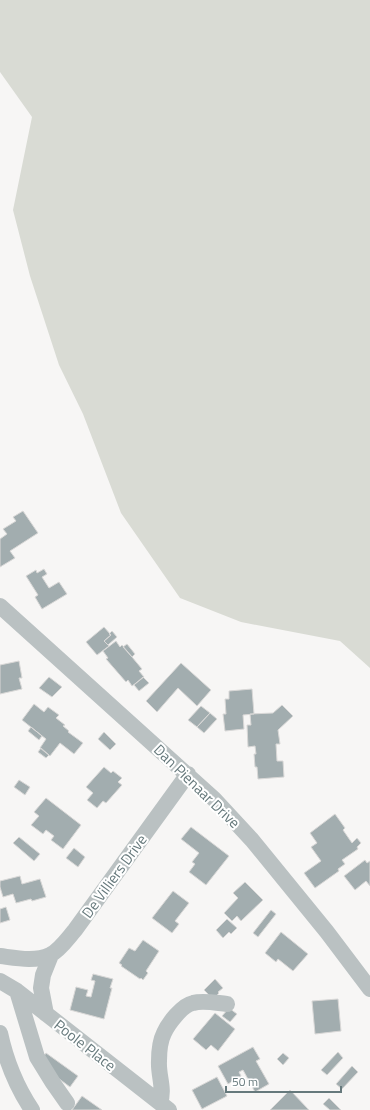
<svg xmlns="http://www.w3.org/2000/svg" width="370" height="1110" font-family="'Titillium Web',sans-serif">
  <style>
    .green { fill: #d9dbd4 }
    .building { fill: #a2adaf; stroke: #d9d8d7 }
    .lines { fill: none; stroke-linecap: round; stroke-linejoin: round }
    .minor { stroke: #bac1c2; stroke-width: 16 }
    .labels { text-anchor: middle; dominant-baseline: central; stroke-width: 4; stroke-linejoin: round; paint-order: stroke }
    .street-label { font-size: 15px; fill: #66797c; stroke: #fff }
  </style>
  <rect width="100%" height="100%" fill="#f7f6f5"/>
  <path class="green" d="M0,0H370V668L340,641L241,622L180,598L121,513L83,414L59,365L30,276L13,210L32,117L0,72Z"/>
  <path class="building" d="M23,511L38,533L10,551L15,558L0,567V539L7,534L3,529L16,521L13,517Z
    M44,569L47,574L42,577L49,588L59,582L67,594L42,609L35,597L38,595L26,576L36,570L37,573Z
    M104,627L111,635L104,641L109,646L97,655L86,642Z
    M112,631L117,637L108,645L104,641L111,635L109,634Z
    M116,641L120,647L122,645L142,669L139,671L144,677L132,686L128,680L126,682L106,659L108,658L103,651Z
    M127,644L135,654L132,657L123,647Z
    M19,661L22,678H19L22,689L0,694V665Z
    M181,663L211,690L197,706L178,688L157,712L146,701Z
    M49,677L62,687L52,697L39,688Z
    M143,677L149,683L139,691L134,685Z
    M252,689L254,714L243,715L244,729L225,731L223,714H226L225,699H229V691Z
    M34,704L44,712L48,707L59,715L56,718L65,725L63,726L69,731L68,732L83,743L74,754L60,743L50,756L40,748L46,739L22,720Z
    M282,705L293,716L278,730L280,744H276L277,761H283L284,777L258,779L257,767H255L254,754H256L255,746L248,747L247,725H251L250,714L273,713Z
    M201,706L210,713L197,727L188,720Z
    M210,713L217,719L204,733L197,727Z
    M31,727L42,736L39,740L28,731Z
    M104,732L116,744L110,750L98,739Z
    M41,748L49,755L46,758L38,752Z
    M104,767L111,773L113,771L122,778L118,782L122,785L106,803L103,801L97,808L87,800L93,793L86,787Z
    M19,780L30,787L25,795L14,787Z
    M46,798L81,825L63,849L51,840L54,836L46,830L43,834L31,825L39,816L34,812Z
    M335,814L345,828L343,830L352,843L357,838L361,843L357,847L358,849L342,860L345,864L338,869L339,871L315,888L304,873L321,861L311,847L317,843L310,833Z
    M191,827L229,856L206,885L189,872L195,864L192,862L199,853L181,839Z
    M19,837L40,854L34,861L13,843Z
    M74,848L85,857L78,867L66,858Z
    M365,860L367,863L370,861V886L366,881L355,890L344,876Z
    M20,876L22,884L40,879L46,897L32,901L31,899L16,903L13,894L3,897L0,887V881Z
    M245,882L263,900L241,921L237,916L232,921L224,913L238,898L233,893Z
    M173,891L189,903L175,921L179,924L172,933L152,918Z
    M6,907L10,920L0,923V909Z
    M271,910L276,914L258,937L253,933Z
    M227,919L237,928L231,934L229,932L223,938L216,930Z
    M281,932L308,954L293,971L278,959L276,962L265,953Z
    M143,940L159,951L146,971L148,973L143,980L141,978L140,979L121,966L122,965L119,963L129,948L135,951Z
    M93,974L113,979L110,988H112L104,1019L70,1010L76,987L88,990L86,996L91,997L95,981L91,980Z
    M215,979L223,988L218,992L219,993L213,999L204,990Z
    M338,999L341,1031L315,1034L312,1001Z
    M229,1008L237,1014L230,1022L222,1016Z
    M215,1013L235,1029L218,1051L211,1045L206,1050L193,1039Z
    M253,1047L260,1059L256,1061L269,1084L255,1092L243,1070L239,1072L241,1076L228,1084L218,1066Z
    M338,1052L343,1058L327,1075L321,1070Z
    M46,1053L78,1076L70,1087L54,1075L40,1062Z
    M283,1053L289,1058L283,1065L277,1059Z
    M352,1066L358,1072L342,1089L336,1084Z
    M217,1077L227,1096L202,1109L192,1090Z
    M290,1090L309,1110H270Z
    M82,1096L102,1110H72Z
    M329,1098L341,1110H330L323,1104Z"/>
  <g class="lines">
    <path class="minor" d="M0,606L214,799L252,840L327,932L370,989
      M0,956C16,958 35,962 50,955C60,950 68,938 75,930L188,774
      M0,981L17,991L169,1110
      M17,991L37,1057L53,1083L67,1103
      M46,1014L41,988L43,975L51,955
      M0,1033C6,1061 16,1086 32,1110
      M160,1103C165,1088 158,1076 159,1061C159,1052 160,1041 164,1033C168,1024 182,1005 193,1003C203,1000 216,1003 227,1004"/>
  </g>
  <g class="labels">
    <g class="street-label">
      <text transform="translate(197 786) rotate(44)">Dan Pienaar Drive</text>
      <text transform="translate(114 876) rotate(-54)">De Villiers Drive</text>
      <text transform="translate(85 1045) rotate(38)">Poole Place</text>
    </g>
  </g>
  <path d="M226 1086v6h115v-6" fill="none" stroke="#66797c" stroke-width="2"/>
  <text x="232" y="1086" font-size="12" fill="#66797c" stroke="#ffffff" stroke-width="3" paint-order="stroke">50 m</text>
</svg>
